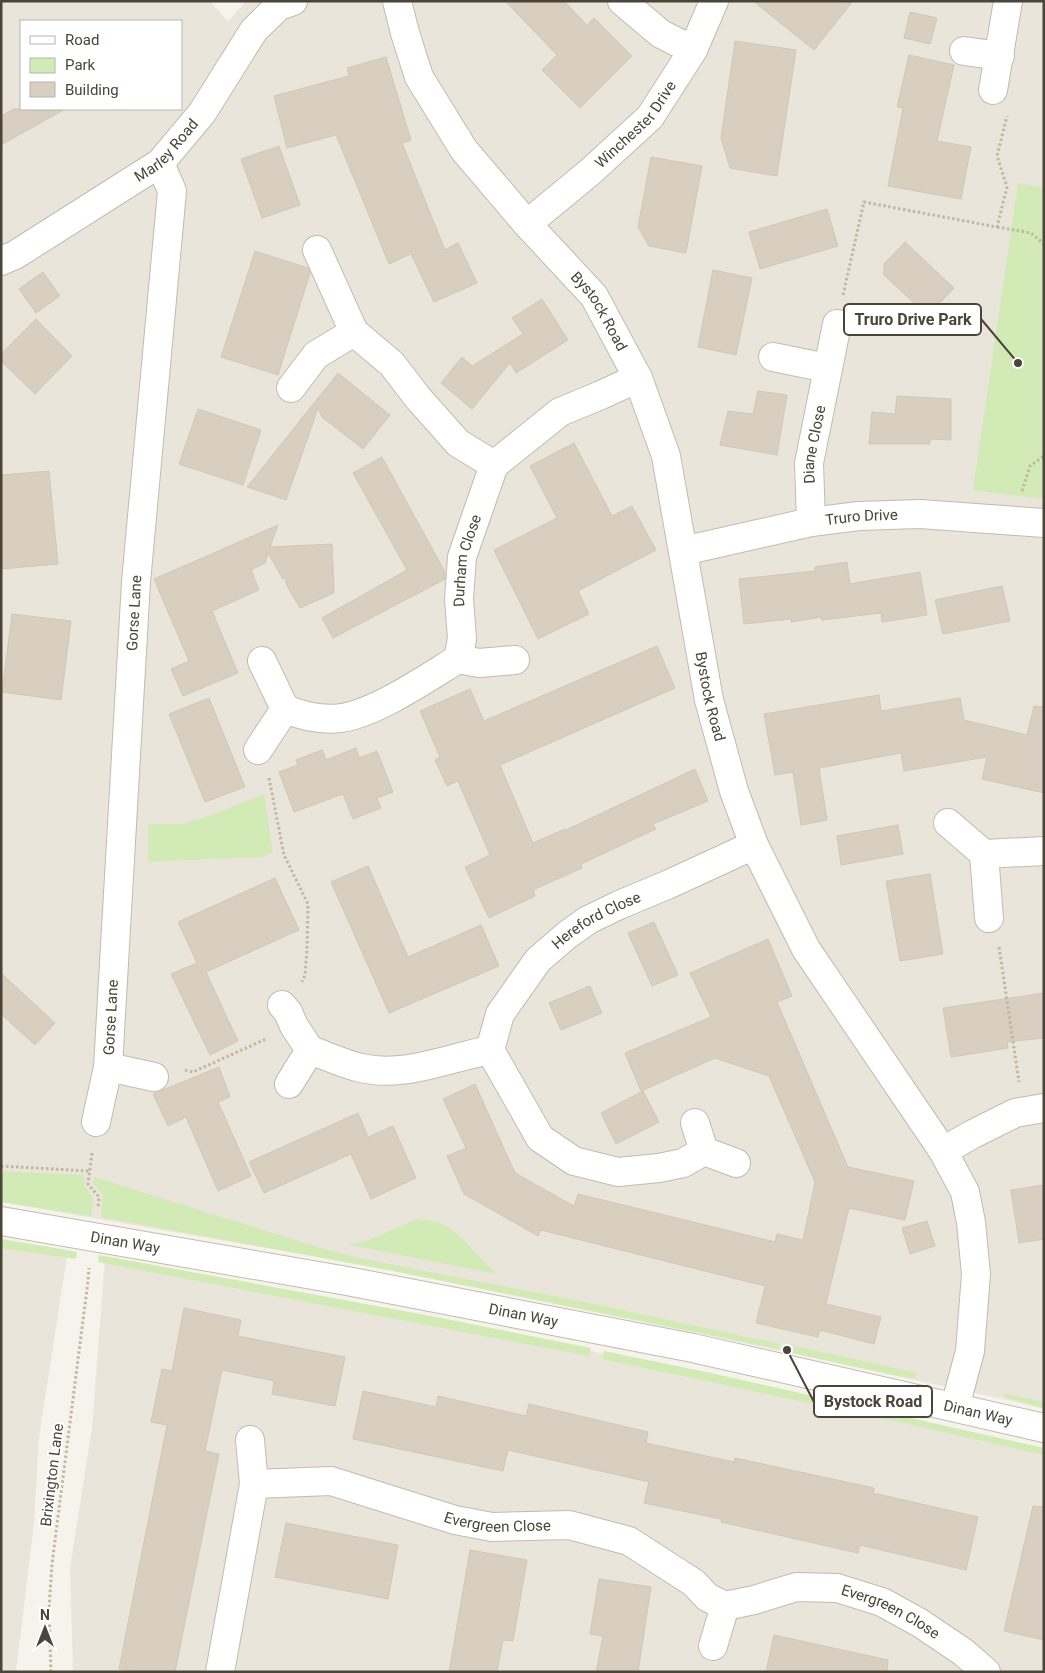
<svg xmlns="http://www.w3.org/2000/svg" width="1045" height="1673" font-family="Roboto,sans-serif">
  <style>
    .residential { fill: #eae5da; fill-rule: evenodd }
    .green { fill: #d2eab5 }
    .building { fill: #d8cfc1; stroke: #d3c7b4 }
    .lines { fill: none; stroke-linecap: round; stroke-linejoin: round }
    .minor-casing { stroke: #c2bbae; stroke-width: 30 }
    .tertiary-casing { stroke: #c2bbae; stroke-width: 30 }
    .path { stroke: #c4b79f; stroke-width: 3; stroke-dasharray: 2.5 2.5; stroke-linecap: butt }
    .minor { stroke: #fff; stroke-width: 28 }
    .tertiary { stroke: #fff; stroke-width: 28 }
    .labels { text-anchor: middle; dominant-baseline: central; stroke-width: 4; stroke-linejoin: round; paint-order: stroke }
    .street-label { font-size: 15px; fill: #4b4439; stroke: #fff }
    .leader { fill: none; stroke: #4b4439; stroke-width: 2 }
    .callout-dot { fill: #4b4439; stroke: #fff; stroke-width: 2 }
    .callout { fill: #fff; stroke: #4b4439; stroke-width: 2 }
    .callout-label { font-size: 16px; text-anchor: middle; font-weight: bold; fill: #4b4439 }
  </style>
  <rect width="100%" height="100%" fill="#f6f3ec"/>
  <path class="residential" d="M1,1H210L228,22L246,1H1044V1408L702,1334L359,1264L1,1202ZM21,21H181V109H21Z
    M1,1239L68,1250L39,1437L34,1523L16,1672H1Z
    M105,1258L390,1310L707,1375L1044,1452V1672H73L70,1568L92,1428Z"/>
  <path class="green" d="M1018,183L1044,188V499L973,490Z
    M264,794L273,852L262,857L148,862V824H183L206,817Z
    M1,1171L84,1175V1185L93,1198L91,1216L1,1202Z
    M94,1177L324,1249L364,1259L589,1303L780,1344L779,1349L409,1274L101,1217L103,1195L93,1183Z
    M417,1219C423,1220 431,1220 437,1222C462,1231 476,1257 497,1274L346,1244L364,1242Z
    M1,1239L77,1252L76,1259L1,1248Z
    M99,1255L431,1316L591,1348L589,1356L98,1262Z
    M795,1346L917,1373L915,1378L903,1377L793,1353Z
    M604,1351L706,1372L1044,1448V1455L890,1420L602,1359Z
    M1002,1393L1044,1402V1409L1005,1397Z"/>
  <path class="building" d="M505,1H564L587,25L594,18L632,56L580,108L542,70L557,55Z
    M753,1H853L814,50Z
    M910,12L937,18L930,44L904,38Z
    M735,41L796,50L777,176L730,168L721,138Z
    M909,55L954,65L937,141L971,147L961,199L888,186L903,108L897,107Z
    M386,57L411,140L402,143L445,250L458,243L477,283L434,302L411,254L389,264L336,135L287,148L274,96L349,76L347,68Z
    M14,109H65L1,145V116Z
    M279,146L300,205L262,218L241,159Z
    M651,157L702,166L686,253L649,246L638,227Z
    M827,209L838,246L760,269L749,232Z
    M905,242L954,288L928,316L884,275V264Z
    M255,251L308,268L310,273L278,375L221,357Z
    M713,270L752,278L736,355L698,347Z
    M43,272L60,296L36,313L19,289Z
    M542,299L568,340L516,373L510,363L472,409L441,383L462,357L472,366L523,334L512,318Z
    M36,319L72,356L35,394L1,361V354Z
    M338,373L390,415L363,449L322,417L318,408L286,500L247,487Z
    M758,391L787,395L777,455L720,445L728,411L753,414Z
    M897,396L951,399V440L930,439V444H869L872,412L895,414Z
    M198,409L261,430L243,485L179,464Z
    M574,443L612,516L632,506L656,550L578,591L589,614L538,639L494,550L557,518L530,466Z
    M382,457L445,572V579L333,638L322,618L407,570L353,473Z
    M49,471L58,564L1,569V475Z
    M278,525L270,547L332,544L334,593L300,608L286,584V578L283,579L268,553L265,563L251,570L259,590L212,611L238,673L183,696L171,669L189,661L154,579Z
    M847,562L850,584L920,572L927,615L882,622L881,613L822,620L821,617L791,622V619L744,624L739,579L815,571V567Z
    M1002,586L1010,621L943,634L935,600Z
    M12,614L71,621L61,700L2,692Z
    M657,646L675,688L500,765L533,843L565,829L566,830L695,769L708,801L653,824L656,829L581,864L582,868L533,890L535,896L489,918L465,867L490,855L458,781L447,786L435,760L440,757L420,711L470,689L484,721Z
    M879,695L881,711L960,698L964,720L1027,735L1034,706L1044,707V793L982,779L987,757L904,771L901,753L819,768L827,820L801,825L793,772L775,775L764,714Z
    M209,698L245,787L205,802L169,714Z
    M356,748L359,758L377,751L393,792L377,798L381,808L353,819L343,794L294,812L279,772L298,765L296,760L322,750L326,760Z
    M898,825L903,854L841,865L837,836Z
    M368,866L408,957L481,925L499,966L389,1013L331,882Z
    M930,874L943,954L900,961L886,881Z
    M275,878L299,930L206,972L238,1041L210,1055L171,974L197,963L178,922Z
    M654,922L678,975L652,986L628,933Z
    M768,939L792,996L777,1002L848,1167L914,1181L905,1220L849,1208L826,1304L881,1317L874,1344L820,1330L818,1337L756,1323L765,1286L541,1230L538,1236L464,1194L447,1156L466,1148L443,1099L475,1084L515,1173L574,1206L578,1194L775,1242L777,1234L803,1240L815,1182L769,1076L715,1058L641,1091L625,1053L711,1017L690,973Z
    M1,973L55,1023L35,1045L1,1014Z
    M590,986L602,1013L561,1030L549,1003Z
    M1044,993V1038L1007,1042L1008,1048L951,1057L943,1008Z
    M219,1067L230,1097L218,1102L251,1176L218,1191L186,1117L168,1126L153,1094Z
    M643,1091L659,1122L616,1144L601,1113Z
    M358,1113L368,1137L393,1126L416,1178L371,1199L351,1154L264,1193L249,1162Z
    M1044,1185V1239L1019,1243L1011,1190Z
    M927,1221L935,1246L910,1254L902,1228Z
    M184,1308L241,1320L238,1336L345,1357L335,1406L272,1394L274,1381L222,1370L205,1451L219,1454L175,1672H134L119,1669L167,1425L151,1422L162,1369L172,1371Z
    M363,1391L436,1407L438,1396L526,1416L529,1404L648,1432L646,1443L734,1462L735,1458L874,1488L873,1493L978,1517L966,1570L860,1545L858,1553L721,1522V1519L644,1503L649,1482L508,1450L503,1471L353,1439Z
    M1033,1506L1044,1507V1640L1004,1631Z
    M286,1523L398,1545L388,1599L275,1577Z
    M470,1550L527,1560L513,1641L503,1640L497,1672H449Z
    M599,1579L651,1587L638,1672H596L603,1636L590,1634Z
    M774,1635L888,1660L887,1672H766Z"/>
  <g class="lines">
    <defs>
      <g id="minor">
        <path id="s1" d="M397,1L405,33L419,77L464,150L527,224L594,296L638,378L666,456L709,700L734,791L754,845L806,949L943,1151L965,1192L971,1222L976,1274L970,1351L955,1407"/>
        <path d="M622,1L661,34L693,50"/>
        <path d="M964,51L1000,56"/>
        <path d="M993,90L1008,1"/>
        <path id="s2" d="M527,224L590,172L650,117L693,50L714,1"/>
        <path d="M317,250L354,332L392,364L418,398L458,443L494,465"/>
        <path id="s3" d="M1,261L15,255L160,163L202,113L254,30L279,6L293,1"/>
        <path d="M773,357L827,368"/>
        <path d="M291,388L316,355L354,332"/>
        <path id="s4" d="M811,522L809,463L837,324"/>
        <path id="s5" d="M683,551L811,522L859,516L920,514L1044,523"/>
        <path d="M458,659L479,663L515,660"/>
        <path id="s6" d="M285,709C303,716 322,721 341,718C376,713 427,678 458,659L462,639L459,599L462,557L494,465L560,412L601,395L638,378"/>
        <path d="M258,750L285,709L262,661"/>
        <path d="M948,823L984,854L989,918"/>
        <path d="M984,854L1044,851"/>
        <path d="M282,1005L288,1012L294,1026L310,1050L289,1084"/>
        <path d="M310,1050C327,1056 344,1064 361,1068C405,1078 448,1058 490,1050"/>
        <path d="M108,1067L154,1077"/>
        <path id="s7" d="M96,1122L108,1067L136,582L172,191L160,163"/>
        <path d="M695,1123L704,1151L736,1163"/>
        <path id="s8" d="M704,1151L683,1163L659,1168L618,1172L574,1161L540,1138L490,1050L500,1014L538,960L567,935L588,920L619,905L667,885L754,845"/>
        <path d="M943,1151L973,1134L1015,1113L1044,1108"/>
        <path id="s9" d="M250,1440L254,1484L331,1481L455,1520L492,1527L569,1525L629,1541L694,1583L707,1597L725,1606"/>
        <path id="s10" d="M713,1646L725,1606L754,1600L796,1587L837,1588L882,1602L920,1623L963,1652L986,1672"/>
        <path d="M220,1672L254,1484"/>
      </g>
      <g id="tertiary">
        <path id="s11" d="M1,1221L347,1281L693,1348L1044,1428"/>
      </g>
    </defs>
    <use href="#minor" class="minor-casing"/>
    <use href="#tertiary" class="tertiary-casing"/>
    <path class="path" d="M997,227L1031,233L1044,244
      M843,295L864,202L997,227L1007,187L997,156L1007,116
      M1022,491L1030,466L1044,456
      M269,778L284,855L308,904L307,949L305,975L302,982
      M999,947L1019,1082
      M185,1070L193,1072L266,1039
      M92,1153L88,1184L99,1197L98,1207
      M1,1166L89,1171
      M51,1672L49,1609L52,1564L88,1281L89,1268"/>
    <use href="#minor" class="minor"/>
    <use href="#tertiary" class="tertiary"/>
  </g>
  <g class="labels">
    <g class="street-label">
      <text stroke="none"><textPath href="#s2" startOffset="148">Winchester Drive</textPath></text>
      <text stroke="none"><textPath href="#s3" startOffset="200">Marley Road</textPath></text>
      <text stroke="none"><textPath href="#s1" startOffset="376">Bystock Road</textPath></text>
      <text stroke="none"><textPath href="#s4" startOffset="78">Diane Close</textPath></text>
      <text stroke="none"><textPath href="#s5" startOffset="182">Truro Drive</textPath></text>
      <text stroke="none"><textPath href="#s6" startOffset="289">Durham Close</textPath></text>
      <text stroke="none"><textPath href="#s7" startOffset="511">Gorse Lane</textPath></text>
      <text stroke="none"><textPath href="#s1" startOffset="781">Bystock Road</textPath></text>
      <text stroke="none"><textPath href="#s8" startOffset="452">Hereford Close</textPath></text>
      <text stroke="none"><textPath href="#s7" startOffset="106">Gorse Lane</textPath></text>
      <text stroke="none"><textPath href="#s11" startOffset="126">Dinan Way</textPath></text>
      <text stroke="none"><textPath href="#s11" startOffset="531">Dinan Way</textPath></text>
      <text stroke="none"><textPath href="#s11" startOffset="996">Dinan Way</textPath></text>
      <text transform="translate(52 1475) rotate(-83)">Brixington Lane</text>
      <text stroke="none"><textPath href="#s9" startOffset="294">Evergreen Close</textPath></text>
      <text stroke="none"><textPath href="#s10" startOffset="215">Evergreen Close</textPath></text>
    </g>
  </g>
  <path class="leader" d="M1018 363L981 319M787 1350L814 1402"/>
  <g class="callout-dot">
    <circle cx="1018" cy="363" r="5"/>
    <circle cx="787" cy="1350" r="5"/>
  </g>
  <g class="callout">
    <rect x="844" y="304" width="137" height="31" rx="5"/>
    <rect x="814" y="1386" width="118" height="31" rx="5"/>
  </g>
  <g class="callout-label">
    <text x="913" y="325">Truro Drive Park</text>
    <text x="873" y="1407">Bystock Road</text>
  </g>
  <rect width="1045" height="1673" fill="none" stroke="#4b4439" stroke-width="5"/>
  <rect x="20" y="20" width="162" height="90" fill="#ffffff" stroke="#b7b4b0"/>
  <rect x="30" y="36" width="25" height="8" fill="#ffffff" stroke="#b7b4b0"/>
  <text x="65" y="45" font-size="15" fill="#4b4439">Road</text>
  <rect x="30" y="58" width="25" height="15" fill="#d2eab5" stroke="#b7b4b0"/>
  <text x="65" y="70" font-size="15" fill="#4b4439">Park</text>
  <rect x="30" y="82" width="25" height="15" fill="#d8cfc1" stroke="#b7b4b0"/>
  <text x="65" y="95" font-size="15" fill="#4b4439">Building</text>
  <g transform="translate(45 1628)" stroke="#ffffff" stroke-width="4" paint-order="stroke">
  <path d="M0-4L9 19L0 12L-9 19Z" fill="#4b4439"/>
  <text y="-8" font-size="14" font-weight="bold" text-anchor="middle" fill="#4b4439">N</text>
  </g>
</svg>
